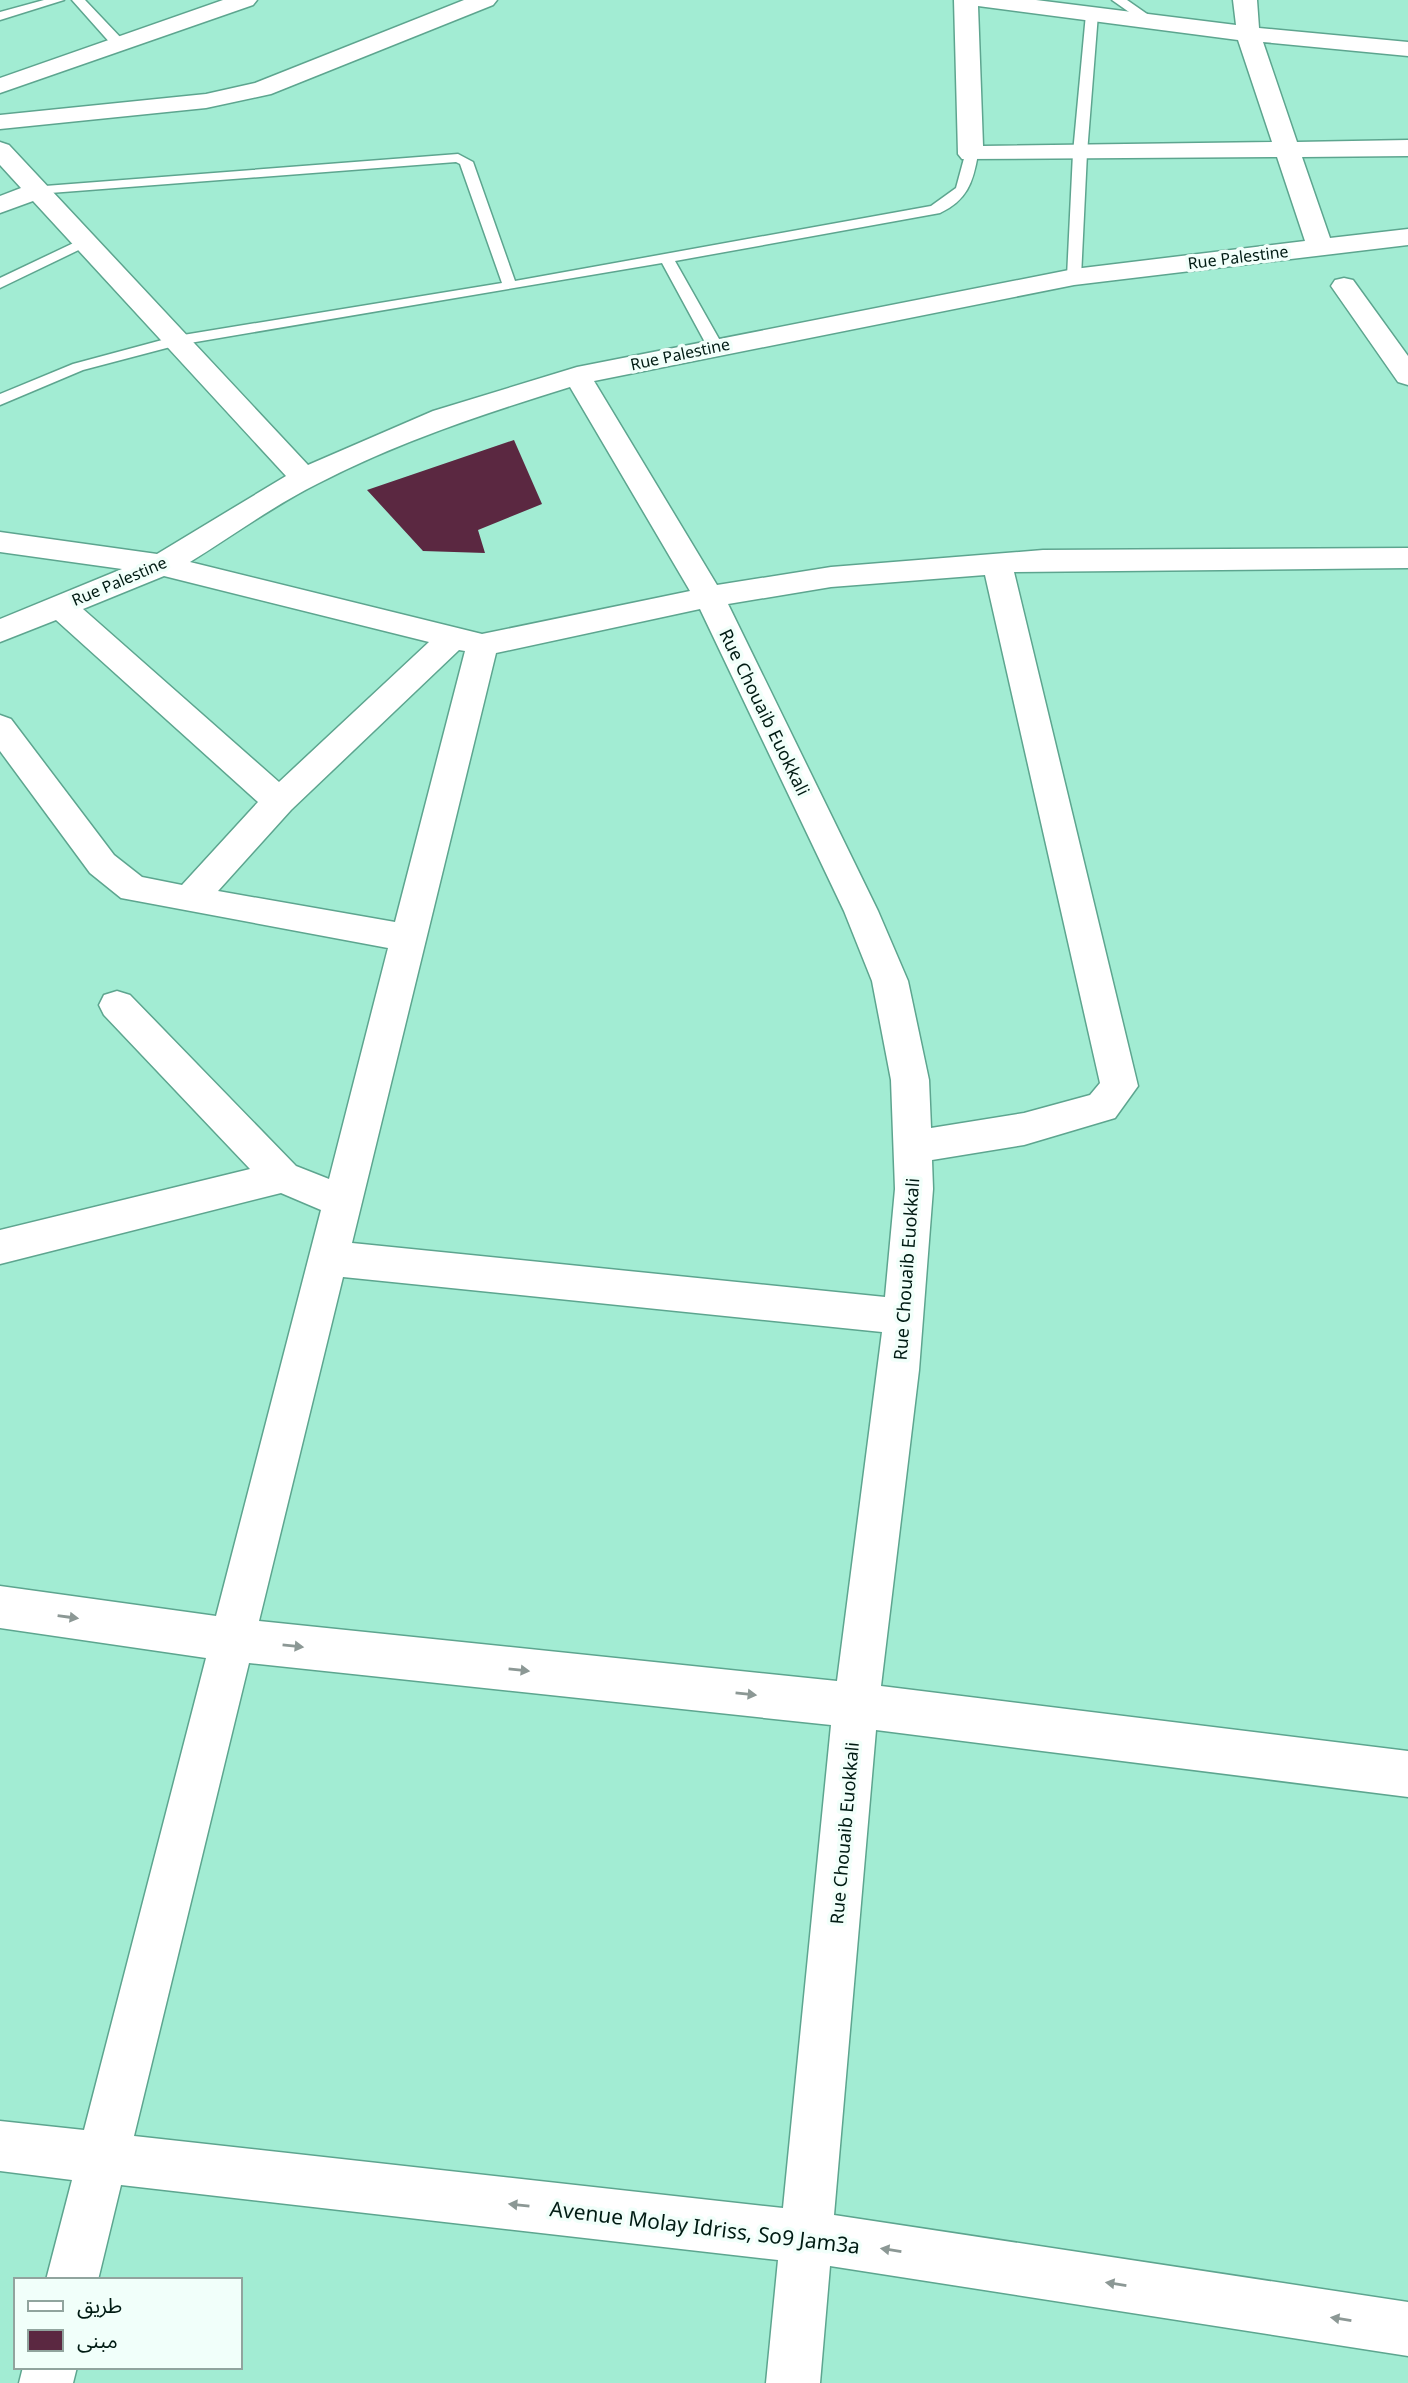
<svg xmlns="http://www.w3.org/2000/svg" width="1408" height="2383" font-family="'Noto Sans','Noto Sans Arabic',sans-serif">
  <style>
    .building { fill: #5b2841 }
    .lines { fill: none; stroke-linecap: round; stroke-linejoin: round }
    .service-casing { stroke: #5da58f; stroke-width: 3 }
    .minor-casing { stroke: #5da58f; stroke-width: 3 }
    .service { fill: #fff; fill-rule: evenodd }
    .minor { fill: #fff; fill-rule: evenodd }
    .oneway { fill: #8c9895 }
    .labels { text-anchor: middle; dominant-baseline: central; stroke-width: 7; stroke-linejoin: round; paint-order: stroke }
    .far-street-label { font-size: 16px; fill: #001b13; stroke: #f1fffa }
    .street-label { font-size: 18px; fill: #001b13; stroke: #f1fffa }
    .near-street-label { font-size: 21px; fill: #001b13; stroke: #f1fffa }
  </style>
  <rect width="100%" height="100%" fill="#a2ecd3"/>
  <path class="building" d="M514,440L542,504L478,530L485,553L423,551L367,490Z"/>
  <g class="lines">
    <defs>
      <path id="service" d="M44,0H64L0,20V12Z
        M72,0H85L122,39V45H112Z
        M1112,0H1127L1160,23L1149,26Z
        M1092,10L1098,14L1087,153L1081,277L1074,281L1067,277L1073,153L1086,14Z
        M966,151L978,154C973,183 967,200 940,213L675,261L723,346L720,349H710L707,346L662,263L178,345L83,370L0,405V394L73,364L177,336L502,283L460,164L456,162L37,194L30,190L32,187L458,154L473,162L515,281L931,206L956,188Z
        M84,238L89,239V245L0,288V278Z"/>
      <path id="minor" d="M223,0H257L253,5L0,93V78Z
        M464,0H497L493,5L271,94L206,108L0,129V115L206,94L255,83Z
        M954,0H1036L1236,25L1233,0H1257L1259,28L1408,42V56L1263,42L1297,142L1408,140V156L1302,157L1330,238L1408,229V245L1074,285L594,381L717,585L831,567L1043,550L1408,548V568L1014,572L1138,1086L1115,1118L1024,1145L932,1160L933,1189L919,1370L881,1686L1408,1751V1797L876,1730L834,2215L1408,2302V2356L830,2266L820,2383H766L778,2260L121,2185L98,2280H46L72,2180L0,2171V2121L84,2130L206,1658L0,1628V1586L216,1616L321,1210L281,1193L0,1264V1230L250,1169L104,1015L99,1005L104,995L117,991L130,995L296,1166L329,1179L388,948L121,898L90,873L0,751V715L11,719L114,855L142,877L182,885L258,802L56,620L0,642V619L122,569L0,552V532L157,554L286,476L33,201L0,213V196L21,188L0,165V142L9,145L308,465L433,411L577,367L1074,269L1305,241L1277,157L962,159L958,154ZM978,6L1238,40L1272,142L983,146ZM570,387L690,591L482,634L190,562C232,536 273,506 317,484C398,442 483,414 570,387ZM985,575L1100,1083L1090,1095L1024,1113L931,1128L929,1080L908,981L878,911L728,604L831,587ZM164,576L429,642L279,782L83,609ZM700,609L844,911L872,981L891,1080L895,1189L885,1297L352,1243L496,653ZM459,650L465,651L395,922L218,891L291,810ZM343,1277L882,1332L837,1681L259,1621ZM249,1663L831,1725L783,2208L134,2136Z
        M1344,278L1353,280L1408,356V385L1398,382L1331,286L1335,280Z
        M23,2367H77L73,2383H19Z"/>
    </defs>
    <use href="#service" class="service-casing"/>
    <use href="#minor" class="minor-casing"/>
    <use href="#service" class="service"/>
    <use href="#minor" class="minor"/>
  </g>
  <defs><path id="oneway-solid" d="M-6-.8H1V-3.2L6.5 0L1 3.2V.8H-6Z" transform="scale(1.75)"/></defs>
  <g class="oneway">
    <use href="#oneway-solid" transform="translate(68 1617) rotate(8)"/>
    <use href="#oneway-solid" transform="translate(293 1646) rotate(6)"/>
    <use href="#oneway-solid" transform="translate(519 1670) rotate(6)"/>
    <use href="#oneway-solid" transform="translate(746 1694) rotate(6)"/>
    <use href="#oneway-solid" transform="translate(519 2205) rotate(-174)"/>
    <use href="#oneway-solid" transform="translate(891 2250) rotate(-171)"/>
    <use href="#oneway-solid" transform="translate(1116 2284) rotate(-171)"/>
    <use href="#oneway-solid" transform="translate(1341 2319) rotate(-171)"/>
  </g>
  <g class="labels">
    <g class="far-street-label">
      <text transform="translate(1238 257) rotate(-7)">Rue Palestine</text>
      <text transform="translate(680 354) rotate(-12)">Rue Palestine</text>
      <text transform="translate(119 581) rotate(-23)">Rue Palestine</text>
    </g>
    <g class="street-label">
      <text transform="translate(765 712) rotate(64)">Rue Chouaib Euokkali</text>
      <text transform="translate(906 1269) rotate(-86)">Rue Chouaib Euokkali</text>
      <text transform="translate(844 1833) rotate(-85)">Rue Chouaib Euokkali</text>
    </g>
    <g class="near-street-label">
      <text transform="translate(705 2227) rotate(7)">Avenue Molay Idriss, So9 Jam3a</text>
    </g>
  </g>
  <rect x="14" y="2278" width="228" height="91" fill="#f1fffa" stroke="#91a49e" stroke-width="2"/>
  <rect x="28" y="2301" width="35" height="10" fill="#ffffff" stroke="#91a49e" stroke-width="2"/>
  <text x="77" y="2313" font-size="21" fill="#001b13">طريق</text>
  <rect x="28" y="2330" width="35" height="21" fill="#5b2841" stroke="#91a49e" stroke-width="2"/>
  <text x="77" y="2348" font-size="21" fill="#001b13">مبنى</text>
</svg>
